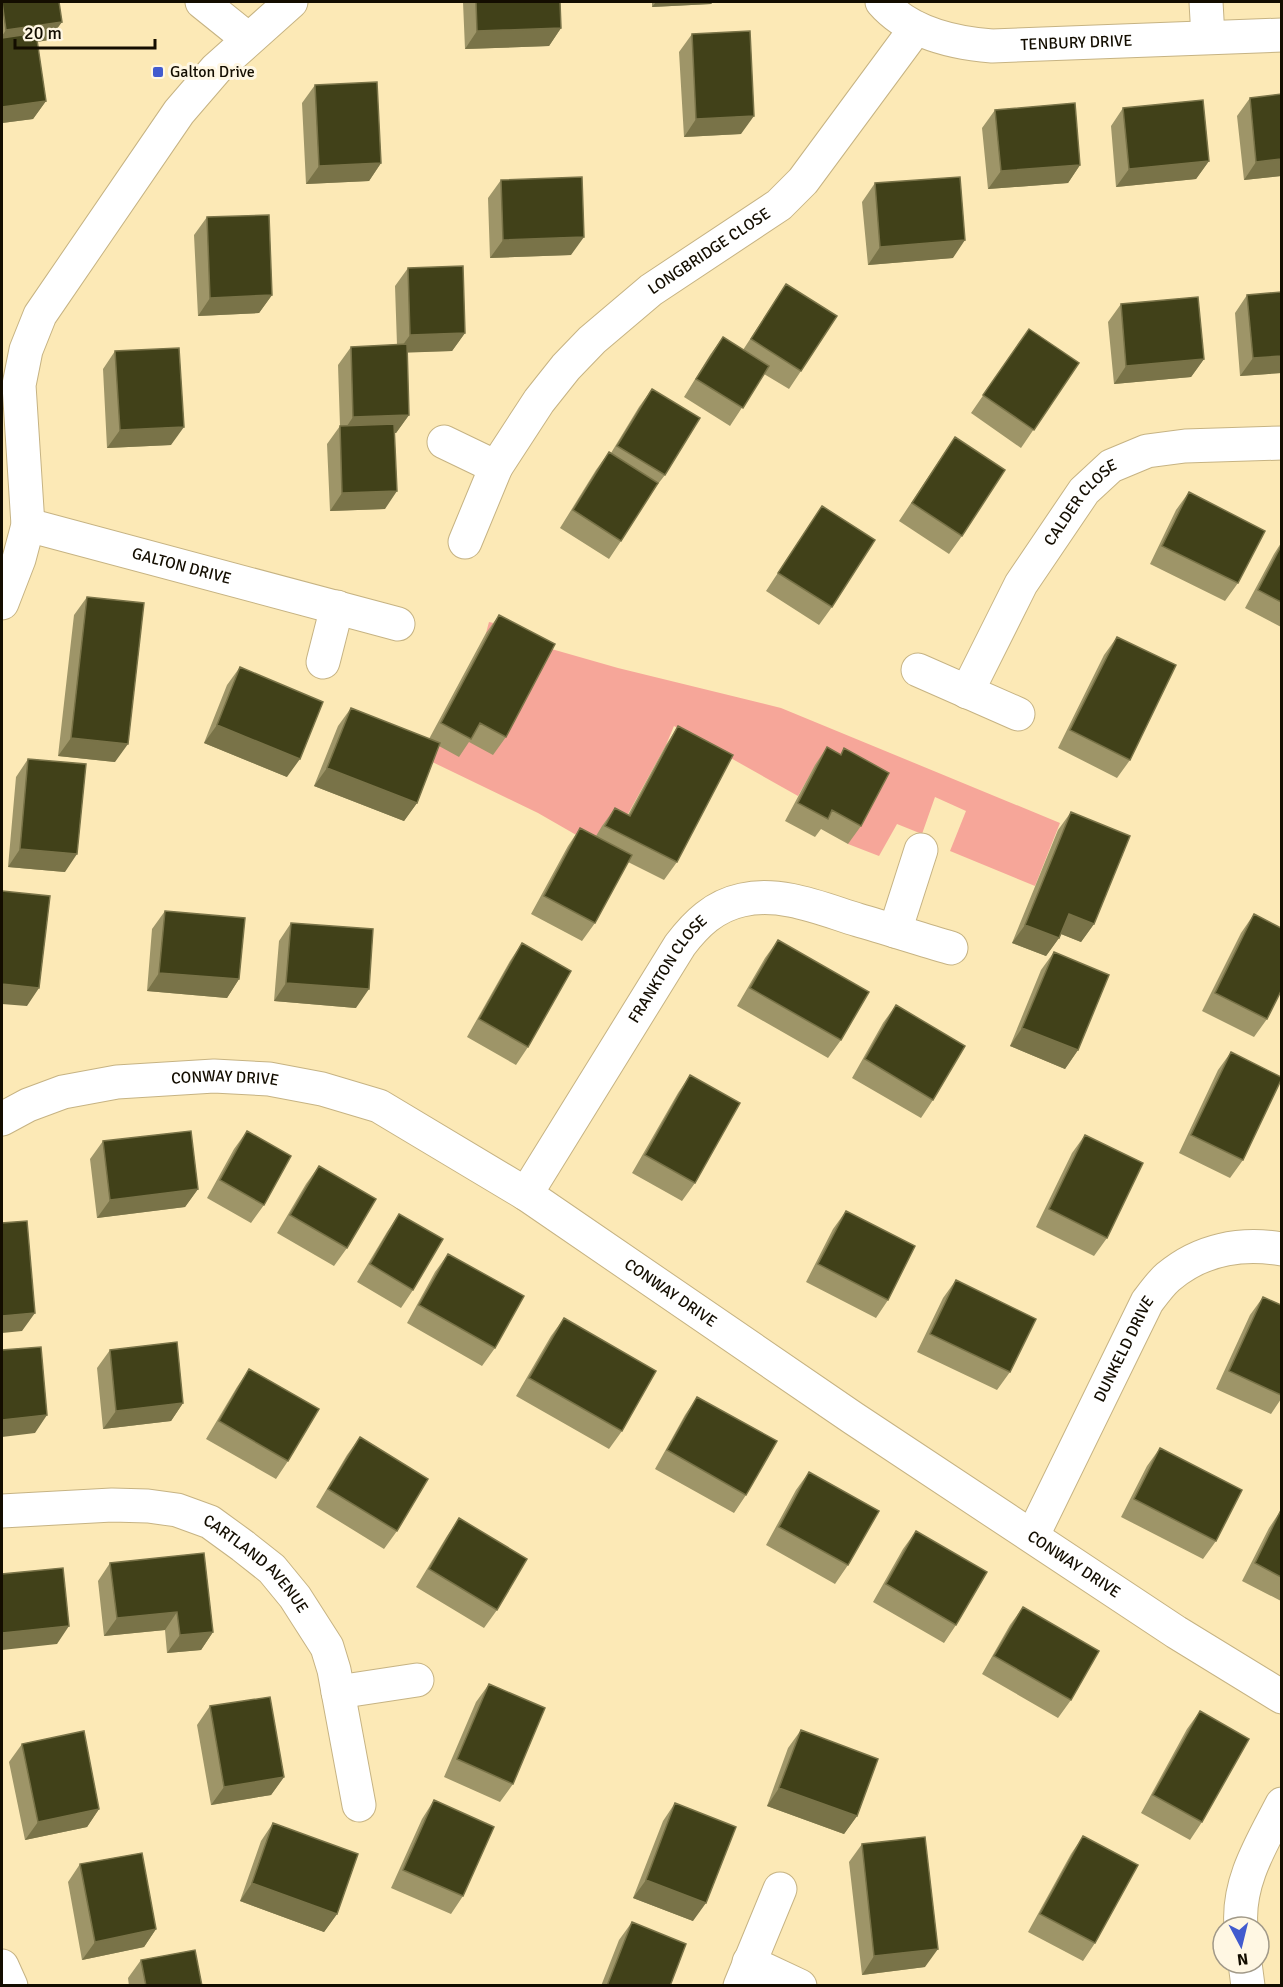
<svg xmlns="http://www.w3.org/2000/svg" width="1283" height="1987" font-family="Signika,sans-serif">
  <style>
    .green { fill: #f6a699 }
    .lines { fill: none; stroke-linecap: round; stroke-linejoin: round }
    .minor-casing { stroke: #c6b383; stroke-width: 35 }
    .minor { stroke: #fff; stroke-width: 33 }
    .wall { fill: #9e9568 }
    .shaded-wall { fill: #797348 }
    .building { fill: #414119; stroke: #797348; stroke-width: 1.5 }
    .poi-dot { fill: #425bce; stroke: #fff7e3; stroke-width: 2 }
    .labels { text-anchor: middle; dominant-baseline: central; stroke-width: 6; stroke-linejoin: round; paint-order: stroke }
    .street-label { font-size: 16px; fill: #130d00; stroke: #fff7e3 }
    .poi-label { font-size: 16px; fill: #130d00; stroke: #fff7e3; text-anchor: start }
  </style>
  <rect width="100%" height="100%" fill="#fce9b6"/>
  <path class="green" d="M489,622L525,630L520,640L618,668L781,708L1060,823L1035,886L950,851L966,811L935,797L922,834L897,824L879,856L848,844L815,766L798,796L674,726L666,745L617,834L592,844L538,813L424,758L428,741H467L542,662L486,633Z"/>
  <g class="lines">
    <defs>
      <g id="minor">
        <path d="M202,2L248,39"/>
        <path id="s1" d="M882,2C909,33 953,43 992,46L1282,35"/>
        <path d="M1206,2L1208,37"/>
        <path d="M444,442L496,467"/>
        <path id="s2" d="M28,525L398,624"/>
        <path id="s3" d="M465,542L496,467L539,401L566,367L592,340L651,290L779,205L803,181L916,28"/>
        <path d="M2,603L19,559L28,525L19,385L26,350L40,315L179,112L216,69L291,2"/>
        <path d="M323,662L337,607"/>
        <path d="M918,670L1018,714"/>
        <path id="s4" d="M967,692L1021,584L1084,491L1111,466L1147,451L1185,446L1282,443"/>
        <path d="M895,931L921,850"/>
        <path id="s5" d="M2,1119L28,1105L63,1092L117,1082L214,1076L269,1079L322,1089L379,1106L526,1194L853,1418L1176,1632L1282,1697"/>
        <path id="s6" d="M526,1194L680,945C696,924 714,906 742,900C781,891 822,909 858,920C889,929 920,939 951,948"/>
        <path id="s7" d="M2,1511L112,1505L148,1506L177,1510L210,1522L243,1546L272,1569L295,1597L327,1647L334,1670L359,1805"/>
        <path id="s8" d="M1033,1535L1147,1302C1153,1294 1160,1284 1168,1277C1200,1250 1240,1242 1282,1249"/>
        <path d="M338,1692L417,1680"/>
        <path d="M1241,1927C1237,1882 1262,1843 1282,1804"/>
        <path d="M749,1962L800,1986"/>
        <path d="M1245,1963L1248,1986"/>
        <path d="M2,1966L11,1986"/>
        <path d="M740,1986L780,1889"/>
      </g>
    </defs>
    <use href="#minor" class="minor-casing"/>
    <use href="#minor" class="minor"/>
  </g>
  <path class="wall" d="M2,2L49,40L37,42L46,101L33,119L2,123Z
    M463,2H560L561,28L549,46L465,49Z
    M652,2H713L711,4L652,7Z
    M692,34L741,134L684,137L679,52Z
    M315,85L381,163L369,181L306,184L302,103Z
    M1281,94V176L1244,180L1237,116L1250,98Z
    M1123,108L1209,161L1196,179L1116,187L1111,126Z
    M995,110L1080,165L1068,183L988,189L982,128Z
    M501,180L571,255L490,258L488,198Z
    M875,183L953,258L868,265L862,202Z
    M207,217L272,295L259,313L198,316L194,235Z
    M408,268L465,333L452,351L407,352L409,415L396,433H395L385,509L330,511L327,444L340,426L338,365L351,347L397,345L395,286Z
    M786,284L801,371L789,389L764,374L730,426L684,397L710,355L723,337L743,350Z
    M1247,295L1281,373L1240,376L1235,313Z
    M1121,304L1204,359L1191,377L1114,384L1108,322Z
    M1029,329L1079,363L1021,448L971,413Z
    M115,351L171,445L107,448L103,369Z
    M652,389L665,475L651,493L621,541L609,559L560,528L596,470L609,452L611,453L639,407Z
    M955,437L962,536L949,554L899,521Z
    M1189,492L1238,583L1225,601L1150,564L1176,510Z
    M822,506L832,607L819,625L766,591Z
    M1281,543V627L1245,608L1274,554Z
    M87,597L115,762L58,756L74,615Z
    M499,615L506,737L493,755L469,742L459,757L439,746L417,803L404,821L314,786L338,726L351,708L429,739L486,633Z
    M1117,637L1130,760L1117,778L1058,748L1104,655Z
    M240,667L287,777L204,743L227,685Z
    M678,726L677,862L664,880L628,862L595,923L582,941L531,914L568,846L580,828L596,836L602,826L615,808L628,815L666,745Z
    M827,747L840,755L844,748L861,826L848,844L821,829L815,837L785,821L815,765Z
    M28,759L65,872L8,867L16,777Z
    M1071,812L1094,924L1081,942L1061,934L1059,938L1046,956L1012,943L1058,830Z
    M165,911L239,979L227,998L147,991L152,929Z
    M1254,914L1267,1019L1254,1037L1202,1011L1241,933Z
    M291,923L356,1008L274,1001L279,941Z
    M778,940L841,1040L828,1058L737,1006L765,958Z
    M522,943L528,1047L516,1065L467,1037L510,961Z
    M1054,952L1078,1050L1065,1069L1010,1046L1041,970Z
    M896,1005L933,1100L921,1118L852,1078L883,1023Z
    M1231,1052L1243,1160L1230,1178L1179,1153L1218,1070Z
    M690,1075L695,1183L682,1201L632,1173L678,1093Z
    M247,1131L264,1205L251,1223L207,1198L234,1149Z
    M1085,1135L1107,1238L1094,1256L1036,1227L1072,1153Z
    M103,1141L198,1189L185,1207L97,1218L90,1159Z
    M319,1166L347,1248L334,1266L277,1233L306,1184Z
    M846,1211L888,1300L876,1318L806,1282L833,1229Z
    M399,1214L413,1290L401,1308L357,1282L387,1232Z
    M448,1254L495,1348L482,1366L407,1323L435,1272Z
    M956,1280L1010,1372L997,1390L917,1352L943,1298Z
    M1263,1297L1281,1305V1399L1271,1414L1216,1389L1250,1315Z
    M564,1318L622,1431L609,1449L516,1396L551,1336Z
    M110,1350L183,1403L171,1421L103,1429L97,1368Z
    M249,1369L288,1461L276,1479L206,1439L237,1387Z
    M697,1397L746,1495L734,1513L655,1469L685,1415Z
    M360,1437L397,1531L384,1549L316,1507L347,1455Z
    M1160,1448L1216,1541L1203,1559L1121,1517L1147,1466Z
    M809,1472L848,1565L835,1584L766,1545L796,1490Z
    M1281,1510V1601L1242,1581L1269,1528Z
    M459,1518L497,1610L484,1628L416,1587L447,1536Z
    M916,1531L956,1625L944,1643L873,1602L903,1549Z
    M110,1563L213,1632L201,1650L167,1653L165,1630L104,1636L98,1581Z
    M1023,1607L1071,1700L1058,1718L982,1674L1010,1625Z
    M489,1684L513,1784L500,1802L444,1777L476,1702Z
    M210,1706L284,1777L271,1795L211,1805L197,1725Z
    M1200,1711L1202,1822L1190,1840L1141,1813L1187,1729Z
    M801,1730L857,1816L844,1834L767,1806L788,1748Z
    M22,1744L99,1809L87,1827L25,1840L9,1762Z
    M434,1800L463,1896L451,1914L391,1888L422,1819Z
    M675,1803L693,1921L633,1898L663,1821Z
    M273,1823L337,1914L324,1932L240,1901L261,1841Z
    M1083,1836L1095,1943L1083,1961L1028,1932L1071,1854Z
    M862,1844L925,1967L862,1975L849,1862Z
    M80,1864L156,1929L144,1947L82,1960L68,1882Z
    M632,1922L670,1986H601L619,1940Z
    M141,1960L202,1986H129L128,1978Z"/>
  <path class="shaded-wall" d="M656,2H713L711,4L652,7Z
    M62,22L49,40L2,47V36L6,30Z
    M561,28L549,46L465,49L477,31Z
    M46,101L33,119L2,123V107Z
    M754,116L741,134L684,137L696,119Z
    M1281,159V176L1244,180L1256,162Z
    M1209,161L1196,179L1116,187L1129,169Z
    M381,163L369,181L306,184L319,166Z
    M1080,165L1068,183L988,189L1001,171Z
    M584,237L571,255L490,258L503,240Z
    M965,240L953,258L868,265L880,247Z
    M272,295L259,313L198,316L210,298Z
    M465,333L452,351L397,353L410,335Z
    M1281,356V373L1240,376L1253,358Z
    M1204,359L1191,377L1114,384L1126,366Z
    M409,415L396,433L341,435L353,417Z
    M184,427L171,445L107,448L120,430Z
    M397,491L385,509L330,511L342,493Z
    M217,725L300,759L287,777L204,743Z
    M71,738L128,744L115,762L58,756Z
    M327,768L417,803L404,821L314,786Z
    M20,849L77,854L65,872L8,867Z
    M1069,914L1094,924L1081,942L1056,932Z
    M1025,925L1059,938L1046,956L1012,943Z
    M159,973L239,979L227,998L147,991Z
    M286,983L369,989L356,1008L274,1001Z
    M2,984L39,988L27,1006L2,1004Z
    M1022,1028L1078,1050L1065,1069L1010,1046Z
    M198,1189L185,1207L97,1218L110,1200Z
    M35,1313L22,1331L2,1333V1316Z
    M183,1403L171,1421L103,1429L116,1411Z
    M47,1415L35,1433L2,1437V1420Z
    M177,1612L165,1630L104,1636L117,1618Z
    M69,1626L57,1644L2,1650V1633Z
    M213,1632L201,1650L167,1653L180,1635Z
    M284,1777L271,1795L211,1805L224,1787Z
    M779,1788L857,1816L844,1834L767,1806Z
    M99,1809L87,1827L25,1840L38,1822Z
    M646,1880L706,1903L693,1921L633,1898Z
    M252,1883L337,1914L324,1932L240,1901Z
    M156,1929L144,1947L82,1960L95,1942Z
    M938,1949L925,1967L862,1975L874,1956Z"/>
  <path class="building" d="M2,2H59L62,22L6,30Z
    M476,2H560L561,28L477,31Z
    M750,31L754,116L696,119L692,34Z
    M36,33L46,101L2,107V38Z
    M377,82L381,163L319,166L315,85Z
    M1281,94V159L1256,162L1250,98Z
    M1203,100L1209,161L1129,169L1123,108Z
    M1075,103L1080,165L1001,171L995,110Z
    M582,177L584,237L503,240L501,180Z
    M960,177L965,240L880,247L875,183Z
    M269,215L272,295L210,298L207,217Z
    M463,266L465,333L410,335L408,268Z
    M786,284L837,316L801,371L751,339Z
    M1281,292V356L1253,358L1247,295Z
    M1198,297L1204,359L1126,366L1121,304Z
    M1029,329L1079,363L1034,430L983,395Z
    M723,337L769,366L743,408L696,379Z
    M407,344L409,415L353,417L351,347Z
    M179,348L184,427L120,430L115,351Z
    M652,389L700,418L665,475L617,446Z
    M394,424L397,491L342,493L340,426Z
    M955,437L1005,470L962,536L912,503Z
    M609,452L658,483L621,541L573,510Z
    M1189,492L1265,531L1238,583L1162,546Z
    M822,506L875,540L832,607L778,573Z
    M1281,546V602L1258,590Z
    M87,597L144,603L128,744L71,738Z
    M499,615L555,644L506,737L480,723L471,739L441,723Z
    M1117,637L1176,665L1130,760L1070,730Z
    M240,667L323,702L300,759L217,725Z
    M351,708L440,743L417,803L327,768Z
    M678,726L733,755L677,862L605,826L615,808L630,816Z
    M827,747L841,755L844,748L889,773L861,826L832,810L828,819L798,803Z
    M28,759L86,764L77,854L20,849Z
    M1071,812L1130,836L1094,924L1069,914L1059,938L1025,925Z
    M580,828L632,855L595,923L544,896Z
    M2,891L50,896L39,988L2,984Z
    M165,911L245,918L239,979L159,973Z
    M1254,914L1281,928V991L1267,1019L1215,993Z
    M291,923L373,929L369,989L286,983Z
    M778,940L869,992L841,1040L750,988Z
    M522,943L571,971L528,1047L479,1019Z
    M1054,952L1109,975L1078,1050L1022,1028Z
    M896,1005L965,1046L933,1100L865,1059Z
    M1231,1052L1281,1077V1080L1243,1160L1191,1135Z
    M690,1075L740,1103L695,1183L645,1155Z
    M191,1131L198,1189L110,1200L103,1141Z
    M247,1131L291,1156L264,1205L220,1180Z
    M1085,1135L1143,1163L1107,1238L1049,1209Z
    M319,1166L376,1199L347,1248L290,1215Z
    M846,1211L915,1246L888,1300L818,1264Z
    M399,1214L443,1239L413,1290L370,1264Z
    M27,1221L35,1313L2,1316V1223Z
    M448,1254L524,1296L495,1348L419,1305Z
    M956,1280L1036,1319L1010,1372L930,1334Z
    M1263,1297L1281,1305V1395L1229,1371Z
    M564,1318L656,1371L622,1431L529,1378Z
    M177,1342L183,1403L116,1411L110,1350Z
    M41,1347L47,1415L2,1420V1350Z
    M249,1369L319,1409L288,1461L219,1421Z
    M697,1397L777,1441L746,1495L667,1450Z
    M360,1437L428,1479L397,1531L328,1489Z
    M1160,1448L1242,1490L1216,1541L1134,1499Z
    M809,1472L879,1511L848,1565L779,1527Z
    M1281,1510V1577L1255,1563Z
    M459,1518L527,1559L497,1610L429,1569Z
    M916,1531L987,1572L956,1625L886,1584Z
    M204,1553L213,1632L180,1635L177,1612L117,1618L110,1563Z
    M63,1568L69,1626L2,1633V1574Z
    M1023,1607L1099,1651L1071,1700L994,1656Z
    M489,1684L545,1708L513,1784L457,1759Z
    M270,1697L284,1777L224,1787L210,1706Z
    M1200,1711L1249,1739L1202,1822L1153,1795Z
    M801,1730L878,1759L857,1816L779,1788Z
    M84,1731L99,1809L38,1822L22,1744Z
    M434,1800L494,1827L463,1896L403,1870Z
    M675,1803L736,1827L706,1903L646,1880Z
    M273,1823L358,1854L337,1914L252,1883Z
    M1083,1836L1138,1865L1095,1943L1040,1914Z
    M925,1837L938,1949L874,1956L862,1844Z
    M142,1853L156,1929L95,1942L80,1864Z
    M632,1922L686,1944L670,1986H607Z
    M195,1950L202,1986H146L141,1960Z"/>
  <rect class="poi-dot" x="152" y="66" width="12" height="12" rx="3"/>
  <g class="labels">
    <g class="street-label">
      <text stroke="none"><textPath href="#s1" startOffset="206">TENBURY DRIVE</textPath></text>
      <text stroke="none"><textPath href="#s3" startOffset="388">LONGBRIDGE CLOSE</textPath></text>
      <text stroke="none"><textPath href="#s4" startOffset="222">CALDER CLOSE</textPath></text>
      <text stroke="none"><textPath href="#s2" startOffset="159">GALTON DRIVE</textPath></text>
      <text stroke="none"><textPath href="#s6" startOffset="266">FRANKTON CLOSE</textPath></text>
      <text stroke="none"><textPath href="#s5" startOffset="230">CONWAY DRIVE</textPath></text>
      <text stroke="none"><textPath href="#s5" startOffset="734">CONWAY DRIVE</textPath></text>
      <text stroke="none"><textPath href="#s8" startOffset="207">DUNKELD DRIVE</textPath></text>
      <text stroke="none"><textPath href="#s5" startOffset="1220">CONWAY DRIVE</textPath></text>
      <text stroke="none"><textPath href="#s7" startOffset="273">CARTLAND AVENUE</textPath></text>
    </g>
    <g class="poi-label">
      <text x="170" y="72">Galton Drive</text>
    </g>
  </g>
  <rect width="1283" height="1987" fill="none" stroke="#130d00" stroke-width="6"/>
  <g transform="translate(1241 1945) rotate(173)"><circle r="28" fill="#fff7e3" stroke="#a19988" stroke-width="1.5"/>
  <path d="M0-4.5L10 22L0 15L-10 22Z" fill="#425bce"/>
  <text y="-9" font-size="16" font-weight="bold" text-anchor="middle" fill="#130d00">N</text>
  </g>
  <path d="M15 39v9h140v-9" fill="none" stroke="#130d00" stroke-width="3"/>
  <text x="24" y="39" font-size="18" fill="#130d00" stroke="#fff7e3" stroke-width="4.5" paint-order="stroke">20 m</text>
</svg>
